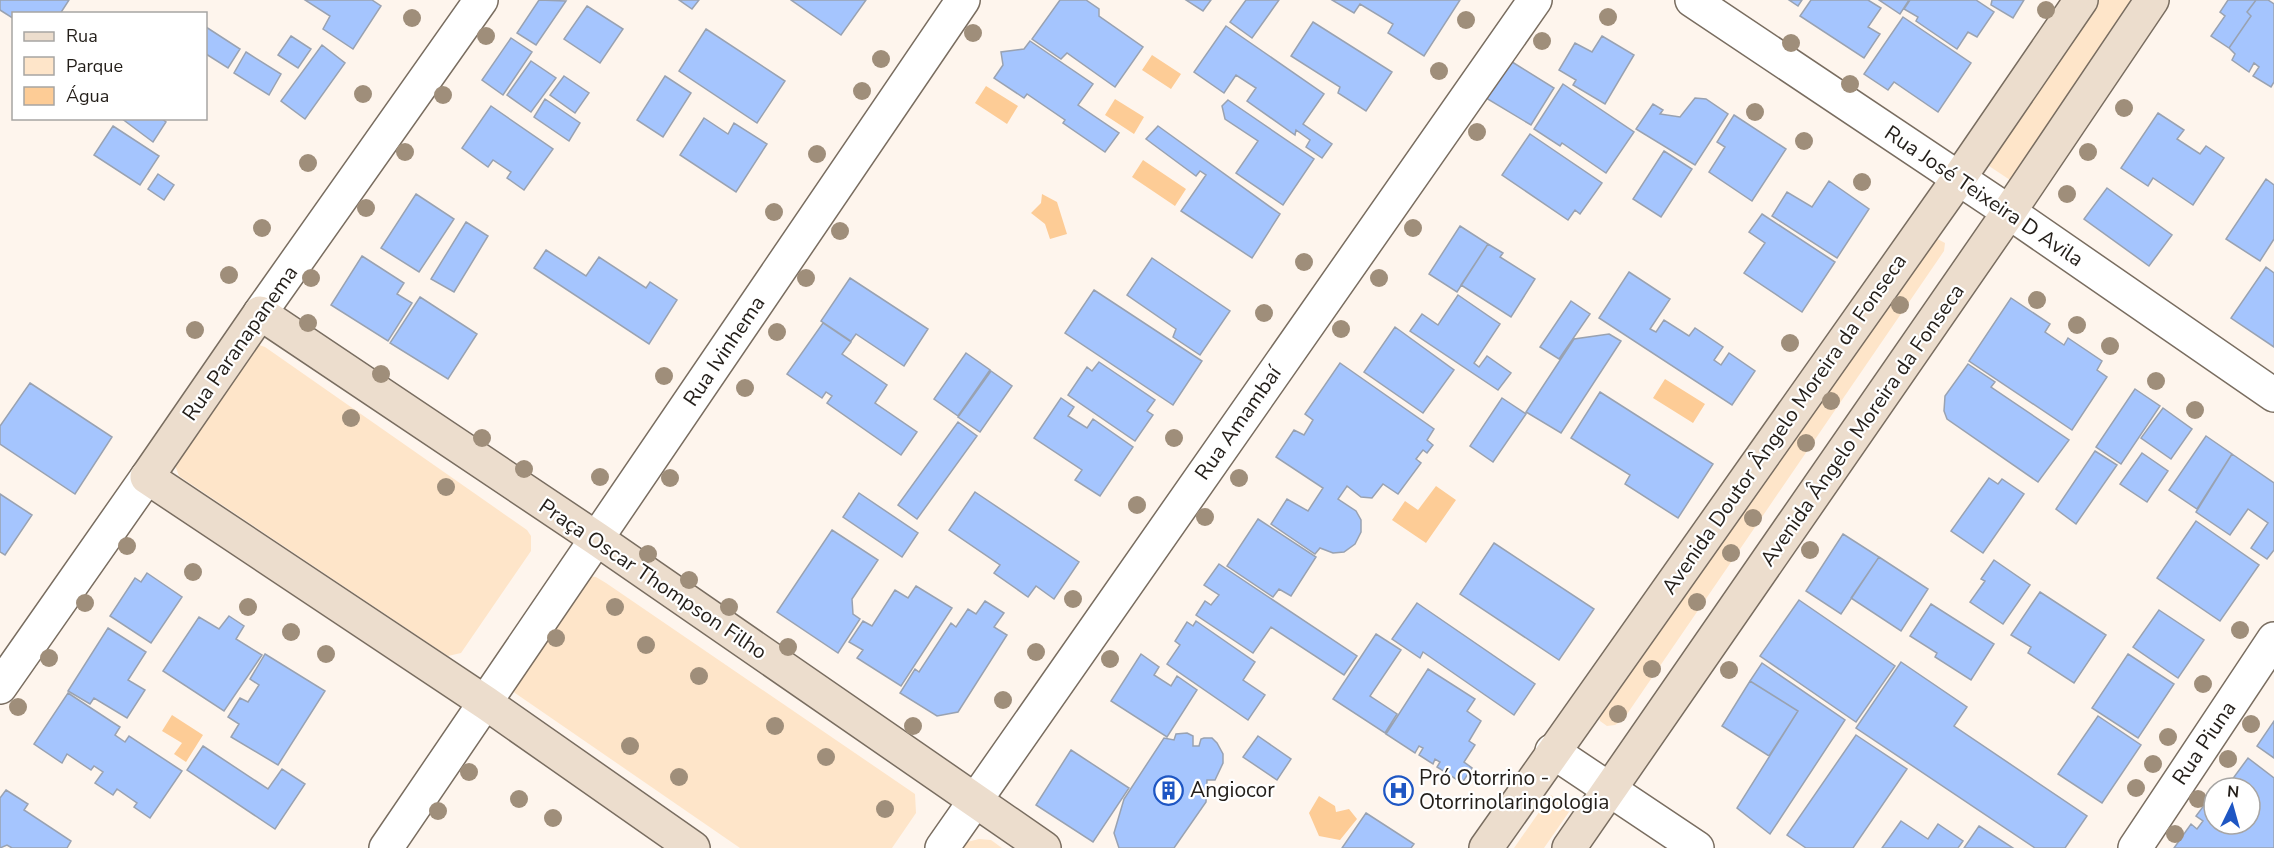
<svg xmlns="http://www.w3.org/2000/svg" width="2274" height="848" font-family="'Nunito Sans',sans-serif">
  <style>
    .green { fill: #fee5c9 }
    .water { fill: #fdcc96 }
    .building { fill: #a5c5fe; stroke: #99a2b1; stroke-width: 1.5 }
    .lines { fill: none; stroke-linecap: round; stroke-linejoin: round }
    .street-casing { stroke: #796d60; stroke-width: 36 }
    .secondary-casing { stroke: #796d60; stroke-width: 36 }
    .street { stroke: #fff; stroke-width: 33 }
    .secondary { stroke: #ecddcd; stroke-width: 33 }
    .tree { fill: #9f8e7a }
    .labels { text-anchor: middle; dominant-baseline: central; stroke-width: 4.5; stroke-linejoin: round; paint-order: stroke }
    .street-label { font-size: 21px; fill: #231e19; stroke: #fff }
    .poi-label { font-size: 21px; fill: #231e19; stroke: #fff; text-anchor: start }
  </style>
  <rect width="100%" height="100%" fill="#fef5ed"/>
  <path class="green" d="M2092,0H2131L2010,180L1983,162Z
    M1930,235L1945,243L1944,251L1623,720L1615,725L1607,726L1600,721L1599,713Z
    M256,344L265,347L527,530L531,536V551L461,653L448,656L179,476L172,457Z
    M586,576L596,577L606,583L915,794L916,813L892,848H740L515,693L508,685Z
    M1551,795L1571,809L1544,848H1514Z
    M979,839L991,840L1002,848H961L967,842Z"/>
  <path class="water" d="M1152,55L1181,74L1171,89L1142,70Z
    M986,86L1018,106L1007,124L975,103Z
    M1115,99L1144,117L1134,134L1105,115Z
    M1143,160L1186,189L1175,206L1132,177Z
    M1042,194L1057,202L1067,234L1050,239L1045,224L1031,213L1041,203Z
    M1665,379L1705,404L1693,423L1653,398Z
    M1436,486L1456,500L1426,543L1392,520L1405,501L1418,510Z
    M172,715L203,735L186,762L174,754L182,743L162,731Z
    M1319,796L1335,806L1336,812L1349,809L1357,819L1340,840L1319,836L1309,813Z"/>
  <path class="building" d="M0,0H69L60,14H14V19L0,10Z
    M305,0H372L381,6L353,49L323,29L330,16Z
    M539,0L566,1L536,45L517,33Z
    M679,0H699L692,9Z
    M791,0H866L841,35Z
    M1060,0H1086L1099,9V16L1143,47L1115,87L1067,53L1061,59L1032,39Z
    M1186,0H1211L1203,11Z
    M1246,0H1279L1252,38L1230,22Z
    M1332,0H1460L1424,56L1388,33L1393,24L1360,4L1354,13Z
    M1789,0H1802L1798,6Z
    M1811,0H1868L1881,8L1868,27L1880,34L1864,58L1800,16Z
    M1879,0H1909L1900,14Z
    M1910,0H1976L1994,12L1977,37L1968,32L1957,49L1916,21L1918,17L1904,9Z
    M1992,0H2024L2013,18L1991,5Z
    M2228,0H2256L2247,12L2251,16L2229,48L2211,36L2225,16L2220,12Z
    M2256,0H2268L2274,4V82L2271,87L2253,76L2259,67L2254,63L2249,72L2232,60L2235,54L2229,48L2251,16L2247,12Z
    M587,6L623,29L600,63L564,39Z
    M1903,17L1971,63L1938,112L1894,82L1888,90L1864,74Z
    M1313,22L1392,72L1366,111L1338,93L1340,87L1291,56Z
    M1226,26L1324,94L1303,124L1332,144L1322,158L1306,147L1310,140L1296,130L1295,135L1247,101L1256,88L1236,75L1224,93L1194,72Z
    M206,27L240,49L228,68L206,54Z
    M706,29L785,81L757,123L679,71Z
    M291,36L311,49L298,68L278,55Z
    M1602,36L1634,55L1605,104L1573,85L1576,80L1559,70L1575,43L1592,52Z
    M511,38L532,52L503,95L482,80Z
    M1030,41L1093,84L1078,105L1119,133L1105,152L1063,123L1065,120L1027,94L1024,98L994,78L1003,65L1001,52L1024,49Z
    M322,45L345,63L305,119L281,101Z
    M246,52L281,74L269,95L234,73Z
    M1509,60L1554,88L1531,125L1486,98Z
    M531,61L556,78L531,112L507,95Z
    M564,76L589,93L575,113L550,95Z
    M665,76L691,93L663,137L637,120Z
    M1563,84L1634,132L1606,173L1562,143L1560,146L1534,129Z
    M1695,98L1706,99L1728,114L1695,165L1636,129L1653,104L1663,110L1660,114L1680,117Z
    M545,99L580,123L569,141L534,117Z
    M1228,100L1314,159L1283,205L1236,173L1258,141L1225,119L1222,106Z
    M491,106L553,149L524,190L507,178L511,172L493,160L488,167L462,148Z
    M2158,113L2184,130L2177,139L2200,154L2206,146L2224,158L2193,205L2153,178L2148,186L2121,168Z
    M1734,115L1786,149L1752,201L1709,172L1725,147L1717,142Z
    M121,118H161L166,122L153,142Z
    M704,118L728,134L734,123L767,144L736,192L680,155Z
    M113,126L159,156L140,185L94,155Z
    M1158,126L1280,214L1252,258L1181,211L1206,175L1200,171L1196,176L1146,139Z
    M1530,134L1602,183L1580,214L1575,210L1568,220L1502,175Z
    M1664,151L1692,169L1661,217L1633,199Z
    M158,174L174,185L164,200L148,189Z
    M2266,179L2274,185V239L2260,261L2226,239Z
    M1829,181L1869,209L1837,258L1772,216L1787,192L1812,207Z
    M2107,188L2172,235L2149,266L2084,219Z
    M416,194L454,219L419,272L381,248Z
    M1762,214L1835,262L1802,312L1744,273L1765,243L1749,232Z
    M466,222L488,236L454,292L431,279Z
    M1460,226L1488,244L1457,292L1429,274Z
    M1488,244L1503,253L1500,257L1535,279L1511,317L1461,285Z
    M546,250L586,276L599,257L646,288L650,282L677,300L649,344L534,268Z
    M362,256L404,283L397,294L412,303L388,341L331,305Z
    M1152,258L1230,311L1200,355L1173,337L1176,329L1127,295Z
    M2266,267L2274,273V347L2231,318Z
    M1629,272L1670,299L1650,329L1656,332L1664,320L1689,336L1695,328L1723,347L1714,360L1721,365L1729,353L1755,371L1732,405L1599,318Z
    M850,278L928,329L904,366L856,334L851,341L821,321Z
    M1094,290L1202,361L1173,405L1065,333Z
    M1458,295L1500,324L1474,363L1479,367L1487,356L1511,373L1498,390L1410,331L1422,314L1438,325Z
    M420,297L477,334L448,379L390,343Z
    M2011,298L2050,324L2045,332L2064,345L2068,338L2102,361L2097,370L2107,377L2072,430L1969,361Z
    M1571,301L1590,314L1559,359L1540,347Z
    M823,323L851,342L842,354L887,385L875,403L917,432L901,455L827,403L832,396L826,392L822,398L787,374Z
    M1395,327L1454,370L1423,413L1364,372Z
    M1609,334L1621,341L1561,433L1526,412L1574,339Z
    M966,353L990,370L958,416L934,399Z
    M1099,362L1155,400L1147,411L1153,415L1135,441L1068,395L1087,367L1092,371Z
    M1340,363L1434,429L1427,440L1433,445L1427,453L1423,450L1416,459L1421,463L1398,494L1383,484L1372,498L1361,497L1347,486L1338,499L1356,511L1361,520V532L1355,544L1344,552L1333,553L1320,548L1315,554L1271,524L1287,499L1308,511L1323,488L1276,457L1294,430L1304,435L1313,420L1305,414Z
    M1968,364L1995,382L1991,387L2069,440L2038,482L1947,419L1944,411L1945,396Z
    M991,371L1012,386L980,432L958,417Z
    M30,383L112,437L75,494L0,444V426Z
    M2135,389L2160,406L2121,464L2096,447Z
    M1600,392L1713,464L1678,518L1625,484L1630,475L1571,438Z
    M1061,398L1074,407L1068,416L1087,428L1093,419L1133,447L1100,496L1075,480L1082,470L1034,438Z
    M1502,398L1526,414L1493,462L1470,446Z
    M2163,408L2192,429L2171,459L2141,438Z
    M958,422L977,436L917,519L898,505Z
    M2206,436L2232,454L2197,509L2169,490Z
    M2095,451L2117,465L2076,524L2056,509Z
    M2142,453L2168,471L2147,502L2120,484Z
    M2232,454L2274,483V550L2267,559L2251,548L2268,523L2248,509L2230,535L2196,512Z
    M1989,478L1998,484L2002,479L2024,494L1983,553L1951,531Z
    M975,492L1079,562L1054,599L1036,586L1028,597L994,573L1000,565L949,530Z
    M859,493L918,533L902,557L843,517Z
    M0,494L32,515L5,555L0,552Z
    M1258,519L1316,557L1291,596L1279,589L1273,597L1227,566Z
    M2196,521L2259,565L2220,621L2157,578Z
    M832,530L878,560L852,599L853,614L860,619L838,653L777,612Z
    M1843,534L1879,557L1841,614L1806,591Z
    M1494,543L1594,609L1559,660L1460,594Z
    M1879,557L1928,589L1901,631L1851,598Z
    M1994,560L2030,585L2003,624L1970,602L1985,581L1981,579Z
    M1219,564L1357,656L1344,675L1271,627L1253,653L1196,615L1205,601L1211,605L1219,595L1204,585Z
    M147,573L182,597L151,643L110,616L135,578L141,582Z
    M916,586L952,608L901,686L857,658L863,650L849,642L863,621L872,626L895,590L908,598Z
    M2040,592L2106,635L2074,683L2028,653L2031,647L2011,635Z
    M1799,600L1895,666L1856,722L1760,656Z
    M985,601L1004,613L994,627L1007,635L958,712L937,716L900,693L915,669L919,672L951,623L956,627L968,609L976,614Z
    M1417,603L1535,684L1514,715L1423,652L1420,658L1392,639Z
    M1931,604L1994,644L1971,680L1935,657L1937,653L1910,636Z
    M2159,610L2204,640L2178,678L2133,647Z
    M229,616L244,626L236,639L262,655L224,711L163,671L199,617L219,629Z
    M1196,621L1255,662L1243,680L1265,695L1248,720L1167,664L1180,645L1175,641L1187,622L1193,626Z
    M108,628L146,652L128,680L145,690L127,718L94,698L90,704L68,691Z
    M1376,634L1401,650L1370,696L1397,714L1385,733L1333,699Z
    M265,654L325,691L278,765L231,737L239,724L228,717L240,698L248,702L259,685L250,679Z
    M1141,654L1159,667L1154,675L1171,686L1177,676L1197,690L1167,737L1111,701Z
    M2128,654L2174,684L2138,738L2092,708Z
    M1901,662L1967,707L1954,726L2087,816L2065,848H2035L1856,728Z
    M1762,663L1845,720L1770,834L1737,808L1798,711L1750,681Z
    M1428,669L1475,699L1467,711L1481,721L1469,741L1475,745L1464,762L1472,768L1462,783L1437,767L1440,762L1435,759L1433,764L1419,755L1423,748L1419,746L1415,753L1386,734Z
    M1750,681L1798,711L1769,756L1722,726Z
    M68,693L120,727L115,735L125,742L129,736L182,771L150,818L134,807L137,803L117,789L113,795L95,783L103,772L94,766L91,770L67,754L62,763L34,744Z
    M2098,716L2141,745L2102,803L2058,774Z
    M2274,721V758L2257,746Z
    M1187,733L1193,736V746H1199L1201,739L1204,738H1212L1217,743L1223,754V763L1215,780H1207L1206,802L1174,848H1119L1114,833L1124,799L1164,738L1174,740L1176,734Z
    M1856,735L1907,769L1853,848H1806L1787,835Z
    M1258,736L1291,759L1277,780L1243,757Z
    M203,746L268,789L282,769L305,784L275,829L187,770Z
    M1071,750L1129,788L1093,842L1036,805Z
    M2248,758L2274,778V848H2174L2191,824L2197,829L2203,821L2196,816L2205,804L2211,808L2214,804V824H2250V788H2226Z
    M6,790L28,804L24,810L71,841L67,848H12L7,845L0,848V798Z
    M1366,813L1414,844L1411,848H1342Z
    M1901,821L1928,839L1938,824L1963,841L1958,848H1882Z
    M1979,826L2013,848H1964Z"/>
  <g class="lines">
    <defs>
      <path id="street" d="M1692,0L2009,212L2274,395
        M260,313L481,0
        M0,687L147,477
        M1552,751L1697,848
        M386,848L963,0
        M942,848L1535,0
        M2135,848L2274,639"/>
      <path id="secondary" d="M693,848L486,703L147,477L260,313L597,539L1044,848
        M1486,848L1959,178L2081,0
        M1569,848L2009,212L2152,0"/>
    </defs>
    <use href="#street" class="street-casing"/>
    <use href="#secondary" class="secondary-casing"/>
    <use href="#street" class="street"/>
    <use href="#secondary" class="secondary"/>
  </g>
  <g class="tree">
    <circle cx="2046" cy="10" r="9"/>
    <circle cx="1608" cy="17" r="9"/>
    <circle cx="412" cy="18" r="9"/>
    <circle cx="1466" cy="20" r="9"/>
    <circle cx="973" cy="33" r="9"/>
    <circle cx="486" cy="36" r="9"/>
    <circle cx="1542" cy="41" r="9"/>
    <circle cx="1791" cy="43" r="9"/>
    <circle cx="881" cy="59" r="9"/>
    <circle cx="1439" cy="71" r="9"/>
    <circle cx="1850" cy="84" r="9"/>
    <circle cx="862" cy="91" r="9"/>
    <circle cx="363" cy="94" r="9"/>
    <circle cx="443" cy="95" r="9"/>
    <circle cx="2124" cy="108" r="9"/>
    <circle cx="1755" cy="112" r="9"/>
    <circle cx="1477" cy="132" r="9"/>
    <circle cx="1804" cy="141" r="9"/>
    <circle cx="405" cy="152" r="9"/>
    <circle cx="2088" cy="152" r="9"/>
    <circle cx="817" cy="154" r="9"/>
    <circle cx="308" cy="163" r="9"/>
    <circle cx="1862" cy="182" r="9"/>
    <circle cx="2067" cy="194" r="9"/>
    <circle cx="366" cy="208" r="9"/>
    <circle cx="774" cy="212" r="9"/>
    <circle cx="262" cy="228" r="9"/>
    <circle cx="1413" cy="228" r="9"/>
    <circle cx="840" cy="231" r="9"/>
    <circle cx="1304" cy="262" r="9"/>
    <circle cx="229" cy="275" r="9"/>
    <circle cx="311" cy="278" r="9"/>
    <circle cx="806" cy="278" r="9"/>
    <circle cx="1379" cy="278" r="9"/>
    <circle cx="2037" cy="300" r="9"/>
    <circle cx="1900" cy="305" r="9"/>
    <circle cx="1264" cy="313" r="9"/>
    <circle cx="308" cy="323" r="9"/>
    <circle cx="2077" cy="325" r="9"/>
    <circle cx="1341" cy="329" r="9"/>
    <circle cx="195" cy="330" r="9"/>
    <circle cx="777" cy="332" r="9"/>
    <circle cx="1790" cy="343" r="9"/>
    <circle cx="2110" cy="346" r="9"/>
    <circle cx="381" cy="374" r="9"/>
    <circle cx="664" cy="376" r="9"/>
    <circle cx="2156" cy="381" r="9"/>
    <circle cx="745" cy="388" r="9"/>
    <circle cx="1831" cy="401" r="9"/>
    <circle cx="2195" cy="410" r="9"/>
    <circle cx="351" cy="418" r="9"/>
    <circle cx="482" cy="438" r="9"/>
    <circle cx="1174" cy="438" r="9"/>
    <circle cx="1806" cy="443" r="9"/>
    <circle cx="524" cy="469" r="9"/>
    <circle cx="600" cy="477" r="9"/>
    <circle cx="670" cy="478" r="9"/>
    <circle cx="1239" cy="478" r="9"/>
    <circle cx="446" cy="487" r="9"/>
    <circle cx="1137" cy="505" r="9"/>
    <circle cx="1205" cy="517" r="9"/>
    <circle cx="1753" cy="518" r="9"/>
    <circle cx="127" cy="546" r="9"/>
    <circle cx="1810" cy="550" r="9"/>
    <circle cx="1731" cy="553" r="9"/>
    <circle cx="648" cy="554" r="9"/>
    <circle cx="193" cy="572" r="9"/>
    <circle cx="689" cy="580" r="9"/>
    <circle cx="1073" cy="599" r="9"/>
    <circle cx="1697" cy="602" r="9"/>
    <circle cx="85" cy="603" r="9"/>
    <circle cx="248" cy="607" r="9"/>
    <circle cx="615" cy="607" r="9"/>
    <circle cx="729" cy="607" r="9"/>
    <circle cx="2240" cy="630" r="9"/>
    <circle cx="291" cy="632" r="9"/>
    <circle cx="556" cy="638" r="9"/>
    <circle cx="646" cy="645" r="9"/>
    <circle cx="788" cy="647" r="9"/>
    <circle cx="1036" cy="652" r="9"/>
    <circle cx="326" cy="654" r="9"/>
    <circle cx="49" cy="658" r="9"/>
    <circle cx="1110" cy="659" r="9"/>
    <circle cx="1652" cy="669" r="9"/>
    <circle cx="1729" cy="670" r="9"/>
    <circle cx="699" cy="676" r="9"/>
    <circle cx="2203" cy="684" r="9"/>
    <circle cx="1003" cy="700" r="9"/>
    <circle cx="18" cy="707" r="9"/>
    <circle cx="1618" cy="714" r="9"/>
    <circle cx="2251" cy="724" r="9"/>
    <circle cx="775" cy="726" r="9"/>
    <circle cx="913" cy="726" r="9"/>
    <circle cx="2168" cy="737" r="9"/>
    <circle cx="630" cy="746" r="9"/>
    <circle cx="826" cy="757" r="9"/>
    <circle cx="2228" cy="759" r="9"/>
    <circle cx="2153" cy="764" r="9"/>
    <circle cx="469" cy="772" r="9"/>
    <circle cx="679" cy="777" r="9"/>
    <circle cx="2136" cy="788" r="9"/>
    <circle cx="519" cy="799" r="9"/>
    <circle cx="2198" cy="799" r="9"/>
    <circle cx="885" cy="809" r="9"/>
    <circle cx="438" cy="811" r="9"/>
    <circle cx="553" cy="818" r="9"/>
    <circle cx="2175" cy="834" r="9"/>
  </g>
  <defs>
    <symbol id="building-ring" viewBox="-11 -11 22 22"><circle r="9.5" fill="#fff" stroke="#1e56c3" stroke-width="1.5"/><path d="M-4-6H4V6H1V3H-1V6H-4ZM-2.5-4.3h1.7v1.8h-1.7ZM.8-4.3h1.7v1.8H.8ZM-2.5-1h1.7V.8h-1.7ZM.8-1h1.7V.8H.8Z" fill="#1e56c3"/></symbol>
    <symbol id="hospital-ring" viewBox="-11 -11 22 22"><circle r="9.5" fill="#fff" stroke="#1e56c3" stroke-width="1.5"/><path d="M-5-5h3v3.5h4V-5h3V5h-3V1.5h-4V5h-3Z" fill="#1e56c3"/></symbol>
  </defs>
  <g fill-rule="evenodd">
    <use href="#building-ring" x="1152" y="774" width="33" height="33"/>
    <use href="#hospital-ring" x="1382" y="774" width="33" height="33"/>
  </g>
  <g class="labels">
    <g class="street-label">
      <text transform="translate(1984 196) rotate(34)">Rua José Teixeira D Avila</text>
      <text transform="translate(240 343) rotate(-55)">Rua Paranapanema</text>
      <text transform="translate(724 351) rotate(-56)">Rua Ivinhema</text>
      <text transform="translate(1238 423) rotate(-55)">Rua Amambaí</text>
      <text transform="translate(1784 424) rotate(-55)">Avenida Doutor Ângelo Moreira da Fonseca</text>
      <text transform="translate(1862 425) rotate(-55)">Avenida Ângelo Moreira da Fonseca</text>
      <text transform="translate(653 579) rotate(34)">Praça Oscar Thompson Filho</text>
      <text transform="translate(2204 743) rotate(-56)">Rua Piuna</text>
    </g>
    <g class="poi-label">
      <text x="1419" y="778">Pró Otorrino -<tspan x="1419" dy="24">Otorrinolaringologia</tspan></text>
      <text x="1190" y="790">Angiocor</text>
    </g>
  </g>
  <rect x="12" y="12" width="195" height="108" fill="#ffffff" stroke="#a7a5a3" stroke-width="1.5"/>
  <rect x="24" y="32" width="30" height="9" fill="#ecddcd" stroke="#a7a5a3" stroke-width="1.5"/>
  <text x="66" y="42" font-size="18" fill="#231e19">Rua</text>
  <rect x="24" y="57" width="30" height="18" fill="#fee5c9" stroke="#a7a5a3" stroke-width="1.5"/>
  <text x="66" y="72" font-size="18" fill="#231e19">Parque</text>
  <rect x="24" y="87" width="30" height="18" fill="#fdcc96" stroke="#a7a5a3" stroke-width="1.5"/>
  <text x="66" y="102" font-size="18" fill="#231e19">Água</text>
  <g transform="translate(2232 806) rotate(5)"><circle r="28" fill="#ffffff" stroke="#a7a5a3" stroke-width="1.5"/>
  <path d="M0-4.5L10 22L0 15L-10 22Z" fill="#1e56c3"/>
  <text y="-9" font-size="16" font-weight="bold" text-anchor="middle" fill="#231e19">N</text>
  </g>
</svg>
